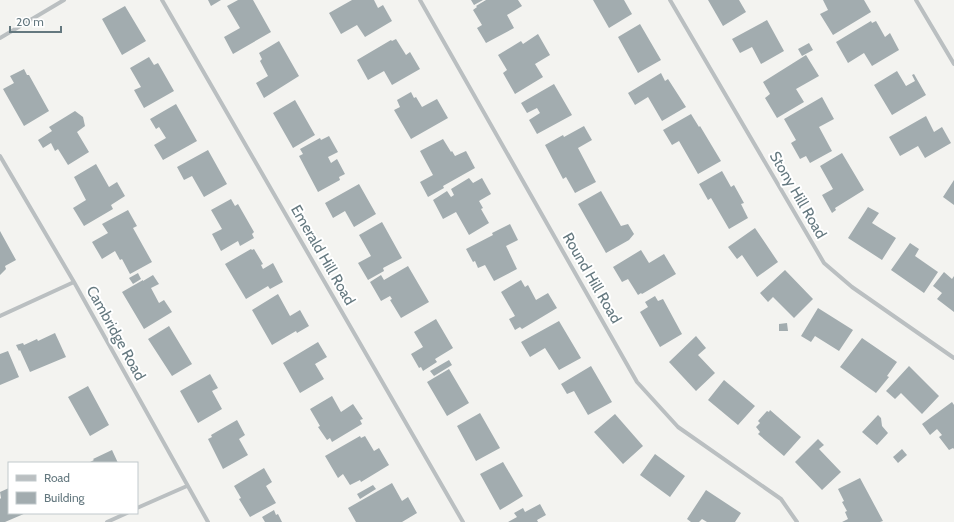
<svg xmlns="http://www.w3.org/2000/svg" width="954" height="522" font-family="Cabin,sans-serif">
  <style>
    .building { fill: #a2acaf }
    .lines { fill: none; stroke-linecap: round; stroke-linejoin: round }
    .minor { stroke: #babfc1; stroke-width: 4 }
    .labels { text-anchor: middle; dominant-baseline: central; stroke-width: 4; stroke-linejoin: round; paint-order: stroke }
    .street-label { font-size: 15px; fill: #64787f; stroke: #fff }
  </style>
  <rect width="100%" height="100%" fill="#f3f3f0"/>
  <path class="building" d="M208,0H221L211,6Z
    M238,0H253L271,32L233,54L224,37L240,28L227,6Z
    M352,0H374L378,8L383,5L392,21L365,37L357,25L341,34L329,13Z
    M471,0H483L474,5Z
    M486,0H518L522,6L507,15L514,28L486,43L477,28L482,25L473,10L477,7L476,6Z
    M593,0H624L632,14L609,28Z
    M708,0H739L746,12L723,26Z
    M823,0H864L871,12L833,35L820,14L828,10Z
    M125,6L146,41L122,55L102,19Z
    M767,20L784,51L761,64L752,47L740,53L732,39Z
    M871,21L872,23L876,21L885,37L890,33L899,50L872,66L864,53L848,63L836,42Z
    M640,24L661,60L638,73L618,37Z
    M538,34L550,55L535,64L543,77L515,94L503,73L507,70L498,55L521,41L523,44Z
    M396,39L406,55L410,52L420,69L392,85L384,71L368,80L357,60L391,40L392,41Z
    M279,41L299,76L264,98L256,83L268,76L260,61L262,59L259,53Z
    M809,43L813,50L802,56L798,49Z
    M806,55L819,76L796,89L804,102L777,118L765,98L770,94L763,82Z
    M149,57L154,65L158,63L174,91L144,108L134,90L141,87L130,68Z
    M24,69L27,75H29L49,111L24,126L3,89L14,83L10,76Z
    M897,71L906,86L915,81L912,75L914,74L926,95L892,115L874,85Z
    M661,73L665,81L668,79L686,107L662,121L648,97L635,105L628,93Z
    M554,84L572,115L537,134L529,120L540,113L537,108L527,113L521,103Z
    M411,92L414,98L416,97L422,107L437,99L448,118L411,139L394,110L400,107L397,100Z
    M822,97L834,119L819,127L832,151L810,163L806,156L800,159L791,143L796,140L784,119Z
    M295,100L315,135L293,148L273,113Z
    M176,104L197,141L163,160L154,145L166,138L159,127L156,129L150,119Z
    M75,111L83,117L85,126L77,132L89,152L68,165L58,149L55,151L51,143L43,148L38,140L52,131L49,127Z
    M691,114L699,127L700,126L721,161L698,174L679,141L672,145L663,130Z
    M926,116L934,132L942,127L951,143L925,158L918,146L900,156L889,137Z
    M584,126L592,140L578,148L596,182L575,193L566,177L563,179L545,145L563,135L564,137Z
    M329,136L338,152L328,157L331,163L337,159L345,174L339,177L340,180L318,192L299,156L303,154L300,149L320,138L321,140Z
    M443,139L451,152L452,151L455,156L466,151L475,168L443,186L444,188L428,197L420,182L433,175L420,151Z
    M208,150L227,184L204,197L192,176L184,180L177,167Z
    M842,153L864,190L835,208L836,210L832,213L822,195L833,189L820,166Z
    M96,164L109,187L117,182L125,196L111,205L113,209L84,226L73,208L86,200L74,177Z
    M722,171L731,187L734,185L744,203L741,204L748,218L729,229L711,198L708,200L699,184Z
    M469,178L473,183L482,178L491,194L479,201L483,208L481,209L489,223L469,235L456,212L443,219L433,200L447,191L451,197L454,195L451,189Z
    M954,180V205L943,197Z
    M359,184L376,214L354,227L345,211L333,218L325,203Z
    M601,191L621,226L628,224L634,234L629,240L606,253L578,204Z
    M231,199L235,206L238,204L254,232L252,234L254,238L240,246L238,241L221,251L212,234L222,229L211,210Z
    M868,207L879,213L872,223L896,238L882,260L848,238Z
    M128,210L137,226L133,228L152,262L130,274L122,259L120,260L115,251L102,259L92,242L108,233L102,224Z
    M382,222L402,258L383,268L384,271L368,280L358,263L371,256L359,235Z
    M510,224L518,240L506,246L517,269L494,281L485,265L478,268L475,261L473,262L466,249L493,235L492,233Z
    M755,228L778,262L757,277L742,255L737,259L728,247Z
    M0,231L16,260L5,266L6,269L0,275Z
    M910,243L919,249L915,256L938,272L924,293L891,270Z
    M251,249L252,250L254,249L263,264L261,265L263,269L273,263L283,282L270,289L268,286L246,299L225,264Z
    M641,250L649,263L664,254L676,274L642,294L641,293L638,295L628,279L622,282L613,267Z
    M408,266L429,302L401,318L390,300L392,299L390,296L381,301L370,282L381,275L384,280Z
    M785,270L813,299L794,318L773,297L768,302L760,293Z
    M944,272L952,279L954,276V312L937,299L942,293L933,286Z
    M138,273L141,279L133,284L129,278Z
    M153,275L159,284L151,288L159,303L164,300L172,312L144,329L122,292L143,280V281Z
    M521,280L525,287L528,285L536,300L548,293L557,308L522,329L520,327L515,330L509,319L515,316L501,292Z
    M278,294L290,316L300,310L309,326L297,333L296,331L272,345L252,310Z
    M655,296L658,301L663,299L682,334L660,347L640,312L648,307L645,302Z
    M818,308L853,330L839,351L815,336L811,342L801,336Z
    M436,319L453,348L435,359L437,362L423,371L421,367L419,368L411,354L423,347L414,332Z
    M559,321L581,358L559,370L545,348L530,357L521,342Z
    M787,323L788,331H779V324Z
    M169,326L192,364L172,376L148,339Z
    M55,333L66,357L30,372L20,350L19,351L16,345L23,343L24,345L37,339L38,341Z
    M696,336L706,348L698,355L715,373L696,391L669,362Z
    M862,338L897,362L887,376L889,377L876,393L840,367Z
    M318,342L327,357L315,364L324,379L300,393L283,363Z
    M8,351L19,377L0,385V354Z
    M449,360L452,365L434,376L430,371Z
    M591,366L612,402L588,415L574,391L567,394L561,384Z
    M909,366L939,396L922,414L901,393L895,399L886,391Z
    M449,369L469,403L447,416L427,382Z
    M210,374L218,388L212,391L222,409L198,423L180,391Z
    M724,380L755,406L738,425L708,400Z
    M88,386L109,425L90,436L68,397Z
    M332,396L341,412L353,404L363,419L360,420L362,424L332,442L330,438L327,440L318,427L320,426L310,409Z
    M952,402L954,405V449L953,448L949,450L939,437L942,435L937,429L930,435L922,424Z
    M770,410L801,437L784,456L758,434L760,432L756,427L760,423L758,421L767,411L769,412Z
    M480,413L500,448L476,461L457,426Z
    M615,414L643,446L623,464L594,432Z
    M878,415L881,418L882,426L888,433L877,445L862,432Z
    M237,420L245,435L239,439L248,455L223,469L208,439L212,437L211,435Z
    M360,436L361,438L365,436L374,451L379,448L389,465L361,482L360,480L350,485L343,474L338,478L325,456Z
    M818,439L824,445L819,449L841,472L822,490L795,462Z
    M902,449L907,455L898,463L893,457Z
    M112,450L118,463H88L94,460L93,459Z
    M655,454L685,476L670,497L640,475Z
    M503,462L523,496L500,510L480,474Z
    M264,468L272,482L266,486L276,503L250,517L239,499L241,498L234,486Z
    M860,478L883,521L880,522H842L848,519L845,512L847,511L842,502L844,501L838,489Z
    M392,483L402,501L408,497L417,513L402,522H356L348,508Z
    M373,485L376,489L360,499L357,494Z
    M9,488V513H26L5,522H0V499L1,498L0,492Z
    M706,490L741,513L735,522H707L702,519L699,522H691L687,519Z
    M540,504L546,515L537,520L538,522H508L517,517L514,513L523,508L525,512Z
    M274,510L276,515L278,514L282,522H265L262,517Z"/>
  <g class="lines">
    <path class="minor" d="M162,0L463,522
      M420,0L637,382L678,427L781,499L797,522
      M670,0L824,263L852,287L954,358
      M916,0L954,64
      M0,38L64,0
      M0,156L74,282L208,522
      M0,316L74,282
      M137,508L187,486
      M107,522L127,513"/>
  </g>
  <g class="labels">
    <g class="street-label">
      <text transform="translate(798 195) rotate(60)">Stony Hill Road</text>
      <text transform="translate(323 255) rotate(60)">Emerald Hill Road</text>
      <text transform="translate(592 278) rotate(60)">Round Hill Road</text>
      <text transform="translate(116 333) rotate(61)">Cambridge Road</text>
    </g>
  </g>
  <rect x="8" y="462" width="130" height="52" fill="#ffffff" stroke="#c1c9cc"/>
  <rect x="16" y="475" width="20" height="6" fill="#babfc1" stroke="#c1c9cc"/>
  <text x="44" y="482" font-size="12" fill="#64787f">Road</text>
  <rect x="16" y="492" width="20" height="12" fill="#a2acaf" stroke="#c1c9cc"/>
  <text x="44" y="502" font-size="12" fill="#64787f">Building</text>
  <path d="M10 26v6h51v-6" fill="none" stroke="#64787f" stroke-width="2"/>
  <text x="16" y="26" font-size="12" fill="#64787f" stroke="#ffffff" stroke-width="3" paint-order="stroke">20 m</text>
</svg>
